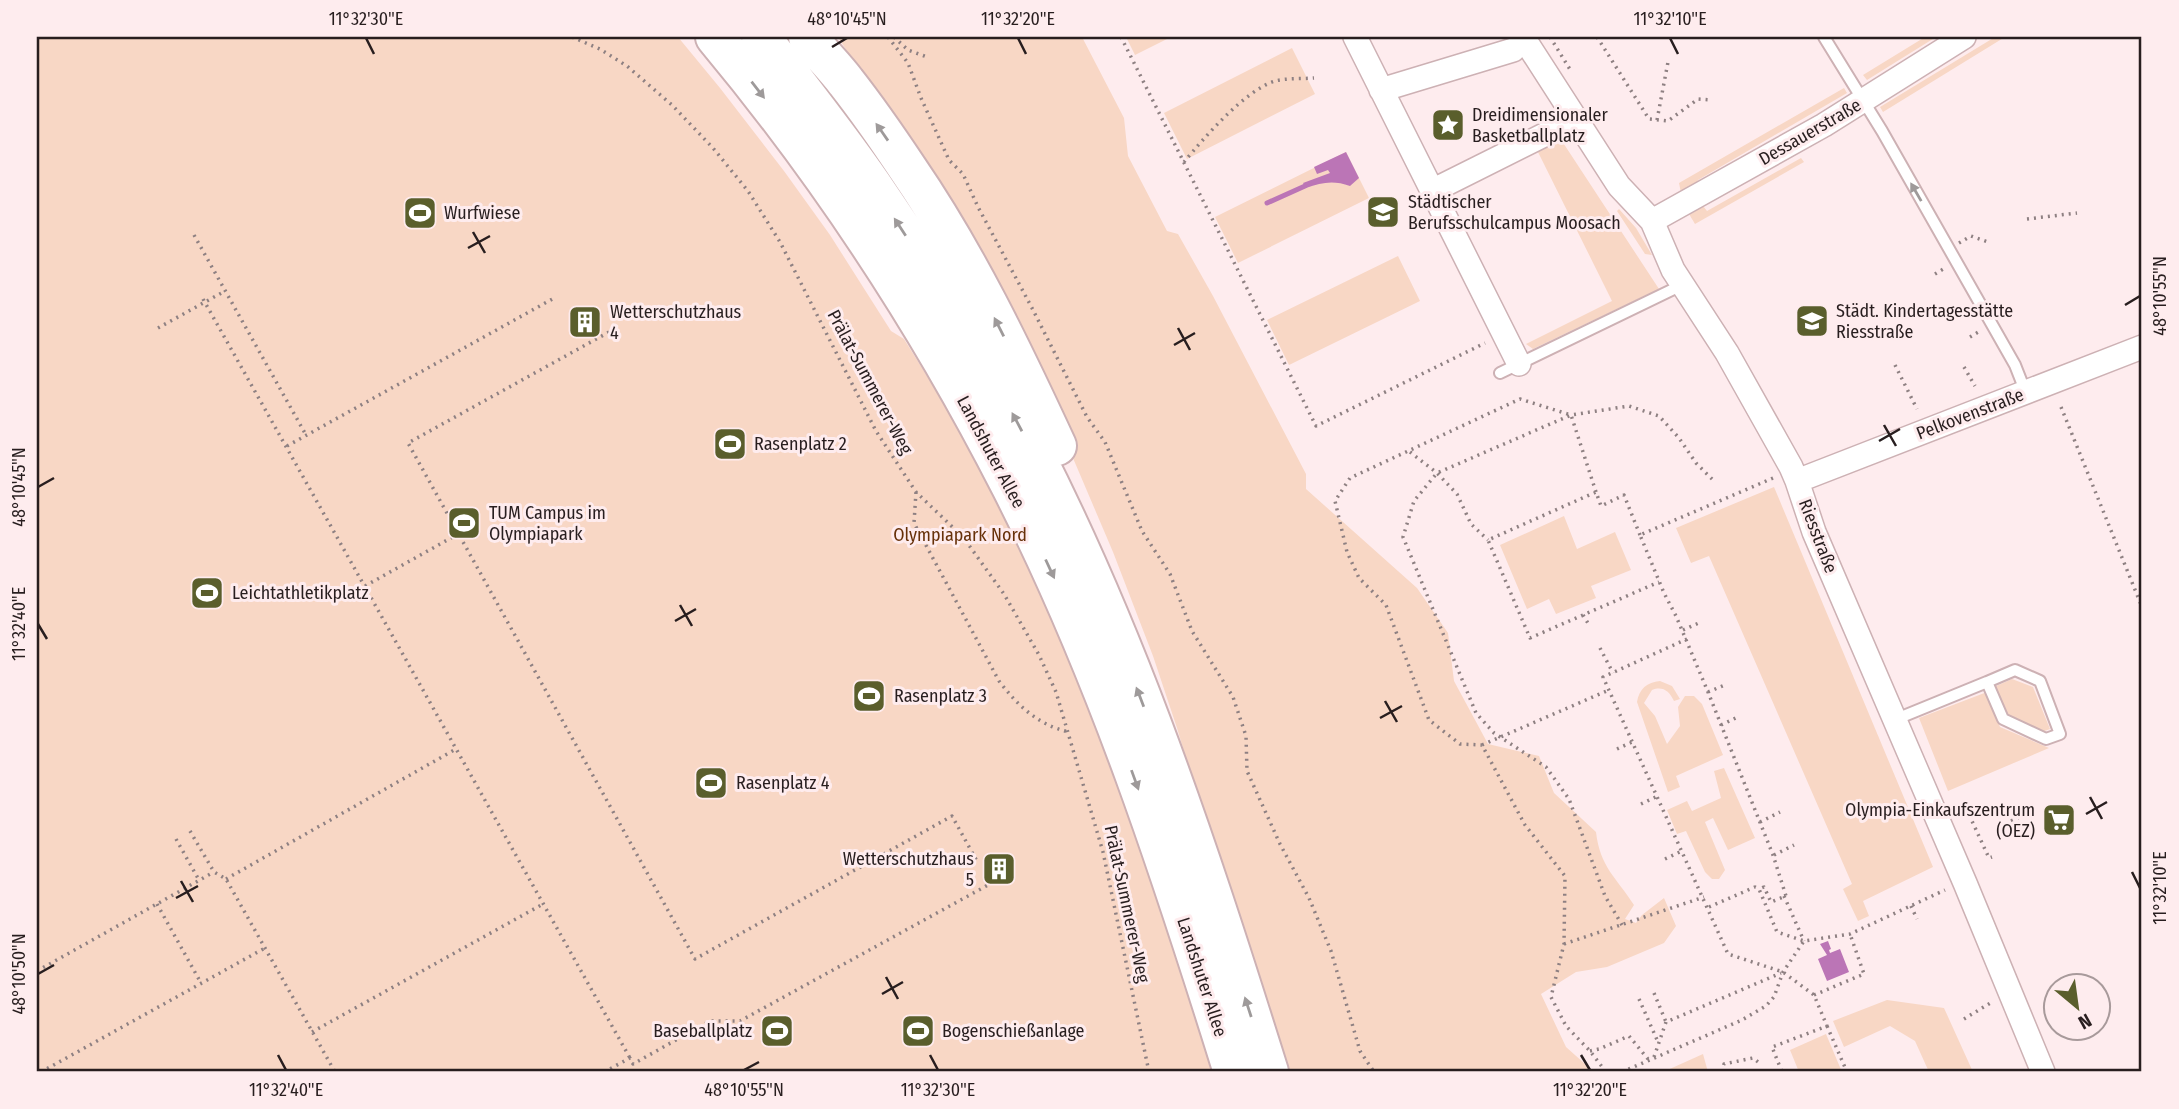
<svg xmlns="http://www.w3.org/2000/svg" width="2179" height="1109" font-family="'Fira Sans Condensed',sans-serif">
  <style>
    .green { fill: #f8d7c5 }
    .water { fill: #bb75b6 }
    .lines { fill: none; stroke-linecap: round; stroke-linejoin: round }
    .stream { stroke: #bb75b6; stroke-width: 5 }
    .lane-casing { stroke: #cdb1b4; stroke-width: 14 }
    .street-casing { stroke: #cdb1b4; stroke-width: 26 }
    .highway-casing { stroke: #cdb1b4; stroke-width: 42 }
    .path { stroke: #8e8082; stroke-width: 3.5; stroke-dasharray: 2 5; stroke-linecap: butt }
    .lane { stroke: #fff; stroke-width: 10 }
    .street { stroke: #fff; stroke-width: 23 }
    .highway { stroke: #fff; stroke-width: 38 }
    .oneway { fill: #9e9a9a }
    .ticks { fill: none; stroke: #281e1f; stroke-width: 2.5 }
    .labels { text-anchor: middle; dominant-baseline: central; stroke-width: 6; stroke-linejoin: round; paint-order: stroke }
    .poi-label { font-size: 18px; fill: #281e1f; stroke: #feecee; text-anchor: start }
    .street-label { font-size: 18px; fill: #281e1f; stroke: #feecee }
    .park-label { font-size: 18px; fill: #673109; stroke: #feecee }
    .neatline { fill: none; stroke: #281e1f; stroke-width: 2.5 }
    .ticks-label { font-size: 18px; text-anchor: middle; fill: #281e1f }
  </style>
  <rect width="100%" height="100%" fill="#feecee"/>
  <path class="green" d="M37,37H678L720,88L784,171L830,235L891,331L904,339L983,466L1091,697L1219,1072H37Z
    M838,37H1082L1124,118L1128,156L1167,231L1178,234L1213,296L1306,474V489L1417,588L1448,633L1454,681L1488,744L1539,756L1554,793L1596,832C1600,867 1616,877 1634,905L1625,919L1636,923L1642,915L1664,898L1676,926L1664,943L1607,967L1576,972L1541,994L1566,1047L1594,1072H1280L1177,728L1153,656L1113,552L1067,444L855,64Z
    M1126,37H1171L1135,55Z
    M1925,37H1936L1867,80L1863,75Z
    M1995,37H2005L1883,112L1880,107Z
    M1292,48L1315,94L1187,159L1164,113Z
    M1844,88L1847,93L1698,180L1696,187L1681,193L1679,183Z
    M1558,135L1659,289L1533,349L1526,344L1612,301L1535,146Z
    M1346,152L1369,198L1238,263L1215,217Z
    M1801,158L1804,162L1695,224L1689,214L1703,206L1707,211Z
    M1619,209L1636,228L1652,255L1645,254L1617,211Z
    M1398,256L1420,301L1289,365L1267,320Z
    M1774,487L1933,867L1863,901L1869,916L1858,921L1843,889L1852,884L1709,556L1691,563L1676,528Z
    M1564,516L1577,549L1615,532L1631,570L1591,586L1596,598L1556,614L1549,599L1527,609L1500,545Z
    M2012,679L2033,687L2050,729L2042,732L2007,715L1994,687Z
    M1660,681L1672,686L1680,699L1674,701C1669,691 1663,686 1652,690L1644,703L1655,716L1667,744L1680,726L1678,707L1685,696H1694L1702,704L1723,755L1676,776L1680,787L1668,792L1637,702C1639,689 1647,682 1660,681Z
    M1987,692L2000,727L2049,748L1948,791L1919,718Z
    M1724,768L1755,838L1728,850L1713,818L1705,822L1725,870L1719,879H1712L1705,872L1686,831L1677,834L1667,810L1687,801L1692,811L1721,798L1714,771Z
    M1887,1000L1944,1008L1973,1072H1929L1915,1041L1890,1026L1844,1047L1833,1021Z
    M1826,1034L1842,1072H1799L1790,1050Z
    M1703,1054L1708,1072H1663Z"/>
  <path class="water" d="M1346,152L1359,178L1350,186C1334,180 1322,182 1306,188L1303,183L1330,173L1328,170L1317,174L1314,167Z
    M1828,941L1831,949L1829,950L1830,953L1840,949L1849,972L1827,981L1818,959L1827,955L1820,944Z"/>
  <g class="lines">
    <path class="stream" d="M1267,203L1305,186"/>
    <defs>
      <path id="lane" d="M1824,37L1882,131L2015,365L2026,393
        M1500,373L1682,285
        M1894,720L1987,682L2003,719L2046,739L2060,734L2040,681L2015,670L1987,682"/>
      <path id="street" d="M1355,37L1519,364
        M1523,37L1619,186L1652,221L1673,270L1727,353L1791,467L1797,481L1814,532L1965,883L2043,1072
        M1381,90L1513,50
        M1432,191L1562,126
        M1652,221L1824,125L1964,37
        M1797,481L2142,347"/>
      <path id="highway" d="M715,37C830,175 929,326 1011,487C1106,673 1171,873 1233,1072
        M761,37C799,86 838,135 873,186C918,252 961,319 1000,389C1119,603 1196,839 1269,1072
        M808,37C820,53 834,66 846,82C868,110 888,139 908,169C967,255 1013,351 1057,446"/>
    </defs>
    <use href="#lane" class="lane-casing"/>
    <use href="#street" class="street-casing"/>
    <use href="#highway" class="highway-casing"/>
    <path class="path" d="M572,37L600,49L627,66L672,105L713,148L748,191L780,242L876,431L916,492L963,537L1004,594L1039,655L1056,692L1103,852L1149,1072
      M888,37L908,63L921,98L949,160L963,174L978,207L1032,308L1087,417L1105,442L1142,531L1170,574L1192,631L1233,697L1246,736L1247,771L1280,844L1309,898L1331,951L1360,1051L1374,1072
      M894,37L908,50L927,57
      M1121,37L1316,426L1485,343
      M1550,37L1571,71
      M1597,37L1649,119L1668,121L1698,99L1712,100
      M1657,120L1668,62
      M1184,162C1203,139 1245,90 1275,81C1287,78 1301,79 1314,78
      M2027,219L2077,213
      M194,235L306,435
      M1959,243L1971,236L1988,242
      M1935,274L1945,268
      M203,299L630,1058
      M158,328L225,291
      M609,332L408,443L695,959L952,816L978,863
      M1970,337L1980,331
      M1895,365L1917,409
      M1964,367L1975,386
      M2061,407L2142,607
      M287,446L556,297
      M1410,452L1437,473L1457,494L1471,524L1488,540
      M1773,478L1640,535L1664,593L1676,616L1708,692L1773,855L1786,896L1771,902L1764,887L1759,889L1777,932L1804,941
      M916,492L914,523L999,681C1018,706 1038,725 1069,732
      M1596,492L1571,415L1520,399L1350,478L1335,501L1347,552L1359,578L1386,605L1429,720L1460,744L1482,745L1525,825L1565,876L1564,944L1551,997L1566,1026L1590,1051L1606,1072
      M1640,535L1624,495L1601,506L1596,492L1488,540L1530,638L1659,582
      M365,586L458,534
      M1583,615L1589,625
      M1683,630L1701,622
      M1687,639L1603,677L1728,954L1783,972L1814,995L1827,1026L1772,1047L1782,1072
      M1600,648L1613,673
      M1708,692L1727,684
      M1721,725L1740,716
      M1482,745L1609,690
      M1617,749L1632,742
      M1641,804L1658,796
      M1953,810L1966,808L1989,858L1992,857
      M2011,821L2028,813
      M1760,822L1780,812
      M190,831L214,872L226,879L335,1072
      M176,839L199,880
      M1774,855L1794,845
      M1665,859L1682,851
      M226,879L456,749
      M1784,896L1804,941
      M157,904L201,983
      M1911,906L1917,919
      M1709,907L1755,887L1759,889
      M1622,925L1605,896L1569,799L1546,767L1494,733L1476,713L1403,537L1414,501L1437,473L1571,415L1629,406L1659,416L1679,438L1696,463L1715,482
      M1564,944L1704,897
      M37,971L214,872
      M1654,993L1666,1022
      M1814,995L1864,974L1850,934
      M1639,999L1658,1042
      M1964,1019L1992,1002
      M1827,1026L1847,1072
      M312,1032L543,904
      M1590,1051L1599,1049L1629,1036L1648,1059
      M1654,1057L1666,1022L1781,973
      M41,1072L265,948
      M604,1072L630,1058L633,1064L710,1021H740L988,885
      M1622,1072L1742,1020L1766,1006L1774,997L1783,972L1804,941L1850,934L1945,890
      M1723,1072L1724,1064L1753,1058L1758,1062"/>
    <use href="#lane" class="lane"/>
    <use href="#street" class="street"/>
    <use href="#highway" class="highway"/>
  </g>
  <defs><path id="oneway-solid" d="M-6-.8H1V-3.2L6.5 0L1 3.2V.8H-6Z" transform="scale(1.75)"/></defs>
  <g class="oneway">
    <use href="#oneway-solid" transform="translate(758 90) rotate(52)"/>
    <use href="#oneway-solid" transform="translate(882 132) rotate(-125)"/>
    <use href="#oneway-solid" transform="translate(1916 192) rotate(-120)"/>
    <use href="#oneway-solid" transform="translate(900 227) rotate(-123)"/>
    <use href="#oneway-solid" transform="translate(999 327) rotate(-117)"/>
    <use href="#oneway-solid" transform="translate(1017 422) rotate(-118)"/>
    <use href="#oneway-solid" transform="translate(1050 569) rotate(65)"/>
    <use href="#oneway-solid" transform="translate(1140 697) rotate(-111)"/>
    <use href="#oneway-solid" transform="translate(1135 780) rotate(70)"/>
    <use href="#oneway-solid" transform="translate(1248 1007) rotate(-108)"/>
  </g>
  <path class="ticks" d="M366,38L374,54M1018,38L1026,54M1670,38L1678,54M832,47L847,38M473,232L485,253M468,248L490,236M2125,305L2140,296M1178,328L1190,350M1174,345L1195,333M1884,425L1896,446M1879,441L1900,429M38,487L54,478M680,605L692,626M675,621L696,609M38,624L47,639M1385,701L1397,722M1380,718L1402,706M2090,797L2102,819M2086,814L2107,802M2132,872L2140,888M181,881L193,902M176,898L198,886M38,974L54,965M886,977L898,999M882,994L903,982M278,1055L286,1070M930,1055L938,1070M1581,1055L1590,1070M744,1070L759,1062"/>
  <defs>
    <symbol id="sight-square" viewBox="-11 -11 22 22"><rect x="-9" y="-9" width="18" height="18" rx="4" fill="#5a5e2c" stroke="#feecee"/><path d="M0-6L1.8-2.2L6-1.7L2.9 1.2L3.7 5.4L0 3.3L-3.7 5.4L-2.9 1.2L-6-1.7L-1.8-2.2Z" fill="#fff"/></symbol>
    <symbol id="school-square" viewBox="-11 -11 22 22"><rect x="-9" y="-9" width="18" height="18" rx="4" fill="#5a5e2c" stroke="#feecee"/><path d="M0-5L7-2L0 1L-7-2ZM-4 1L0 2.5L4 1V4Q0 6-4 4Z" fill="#fff"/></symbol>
    <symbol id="stadium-square" viewBox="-11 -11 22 22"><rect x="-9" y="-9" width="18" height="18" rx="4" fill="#5a5e2c" stroke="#feecee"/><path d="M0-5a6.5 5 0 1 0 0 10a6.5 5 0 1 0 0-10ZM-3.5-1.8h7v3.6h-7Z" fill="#fff"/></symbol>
    <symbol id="building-square" viewBox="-11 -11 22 22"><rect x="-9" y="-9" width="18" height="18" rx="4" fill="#5a5e2c" stroke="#feecee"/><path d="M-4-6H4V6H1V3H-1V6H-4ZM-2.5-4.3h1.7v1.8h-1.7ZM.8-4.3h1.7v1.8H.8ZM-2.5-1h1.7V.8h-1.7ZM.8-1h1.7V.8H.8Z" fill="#fff"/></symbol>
    <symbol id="supermarket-square" viewBox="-11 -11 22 22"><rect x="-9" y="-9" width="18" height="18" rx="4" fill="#5a5e2c" stroke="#feecee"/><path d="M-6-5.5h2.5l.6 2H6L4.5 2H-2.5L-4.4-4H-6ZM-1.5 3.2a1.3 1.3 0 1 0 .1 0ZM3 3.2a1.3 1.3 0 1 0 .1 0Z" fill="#fff"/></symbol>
  </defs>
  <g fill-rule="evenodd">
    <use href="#sight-square" x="1429" y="106" width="38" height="38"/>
    <use href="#school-square" x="1364" y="193" width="38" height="38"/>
    <use href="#stadium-square" x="401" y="194" width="38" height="38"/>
    <use href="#school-square" x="1793" y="302" width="38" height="38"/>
    <use href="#building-square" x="566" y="303" width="38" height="38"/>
    <use href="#stadium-square" x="711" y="425" width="38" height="38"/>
    <use href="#stadium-square" x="445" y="504" width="38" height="38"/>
    <use href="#stadium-square" x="188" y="574" width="38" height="38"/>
    <use href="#stadium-square" x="850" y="677" width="38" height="38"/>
    <use href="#stadium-square" x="692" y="764" width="38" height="38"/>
    <use href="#supermarket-square" x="2040" y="801" width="38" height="38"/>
    <use href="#building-square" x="980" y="850" width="38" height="38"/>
    <use href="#stadium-square" x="758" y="1012" width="38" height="38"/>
    <use href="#stadium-square" x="899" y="1012" width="38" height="38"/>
  </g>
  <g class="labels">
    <g class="poi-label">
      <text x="1472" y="115">Dreidimensionaler<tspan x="1472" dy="21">Basketballplatz</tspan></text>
      <text x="1408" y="202">Städtischer<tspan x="1408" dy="21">Berufsschulcampus Moosach</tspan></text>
      <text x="444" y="213">Wurfwiese</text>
      <text x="1836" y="311">Städt. Kindertagesstätte<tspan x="1836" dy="21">Riesstraße</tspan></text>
      <text x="610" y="312">Wetterschutzhaus<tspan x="610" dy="21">4</tspan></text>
      <text x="754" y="444">Rasenplatz 2</text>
      <text x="489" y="513">TUM Campus im<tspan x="489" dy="21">Olympiapark</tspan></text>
      <text x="232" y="593">Leichtathletikplatz</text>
      <text x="894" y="696">Rasenplatz 3</text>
      <text x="736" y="783">Rasenplatz 4</text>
      <text x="2035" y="810" text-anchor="end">Olympia-Einkaufszentrum<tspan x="2035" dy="21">(OEZ)</tspan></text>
      <text x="974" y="859" text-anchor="end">Wetterschutzhaus<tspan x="974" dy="21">5</tspan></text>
      <text x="752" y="1031" text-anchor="end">Baseballplatz</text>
      <text x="942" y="1031">Bogenschießanlage</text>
    </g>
    <g class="street-label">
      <text transform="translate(1810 132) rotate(-30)">Dessauerstraße</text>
      <text transform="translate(870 382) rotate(62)">Prälat-Summerer-Weg</text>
      <text transform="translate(1970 414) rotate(-21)">Pelkovenstraße</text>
      <text transform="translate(991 452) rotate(62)">Landshuter Allee</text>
      <text transform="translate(1818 536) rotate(69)">Riesstraße</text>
      <text transform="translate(1127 904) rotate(78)">Prälat-Summerer-Weg</text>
      <text transform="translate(1202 977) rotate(72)">Landshuter Allee</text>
    </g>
    <g class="park-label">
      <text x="960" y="535">Olympiapark Nord</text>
    </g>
  </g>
  <rect width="2179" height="1109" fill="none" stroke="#feecee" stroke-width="77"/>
  <g transform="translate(2077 1007) rotate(151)"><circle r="33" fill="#feecee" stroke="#a89a9b" stroke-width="2"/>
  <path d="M0-5L12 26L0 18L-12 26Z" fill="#5a5e2c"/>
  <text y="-10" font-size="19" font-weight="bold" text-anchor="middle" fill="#281e1f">N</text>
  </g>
  <rect x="38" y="38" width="2102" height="1032" class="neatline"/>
  <g class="ticks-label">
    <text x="366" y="25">11°32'30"E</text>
    <text x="847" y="25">48°10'45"N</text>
    <text x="1018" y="25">11°32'20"E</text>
    <text x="1670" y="25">11°32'10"E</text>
    <text transform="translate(2160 296) rotate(-90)" y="6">48°10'55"N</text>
    <text transform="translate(19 487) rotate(-90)" y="6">48°10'45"N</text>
    <text transform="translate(19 624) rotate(-90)" y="6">11°32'40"E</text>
    <text transform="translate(2160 888) rotate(-90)" y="6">11°32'10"E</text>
    <text transform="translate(19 974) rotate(-90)" y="6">48°10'50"N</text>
    <text x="286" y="1096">11°32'40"E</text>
    <text x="744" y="1096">48°10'55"N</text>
    <text x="938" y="1096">11°32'30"E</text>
    <text x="1590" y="1096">11°32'20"E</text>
  </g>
</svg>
